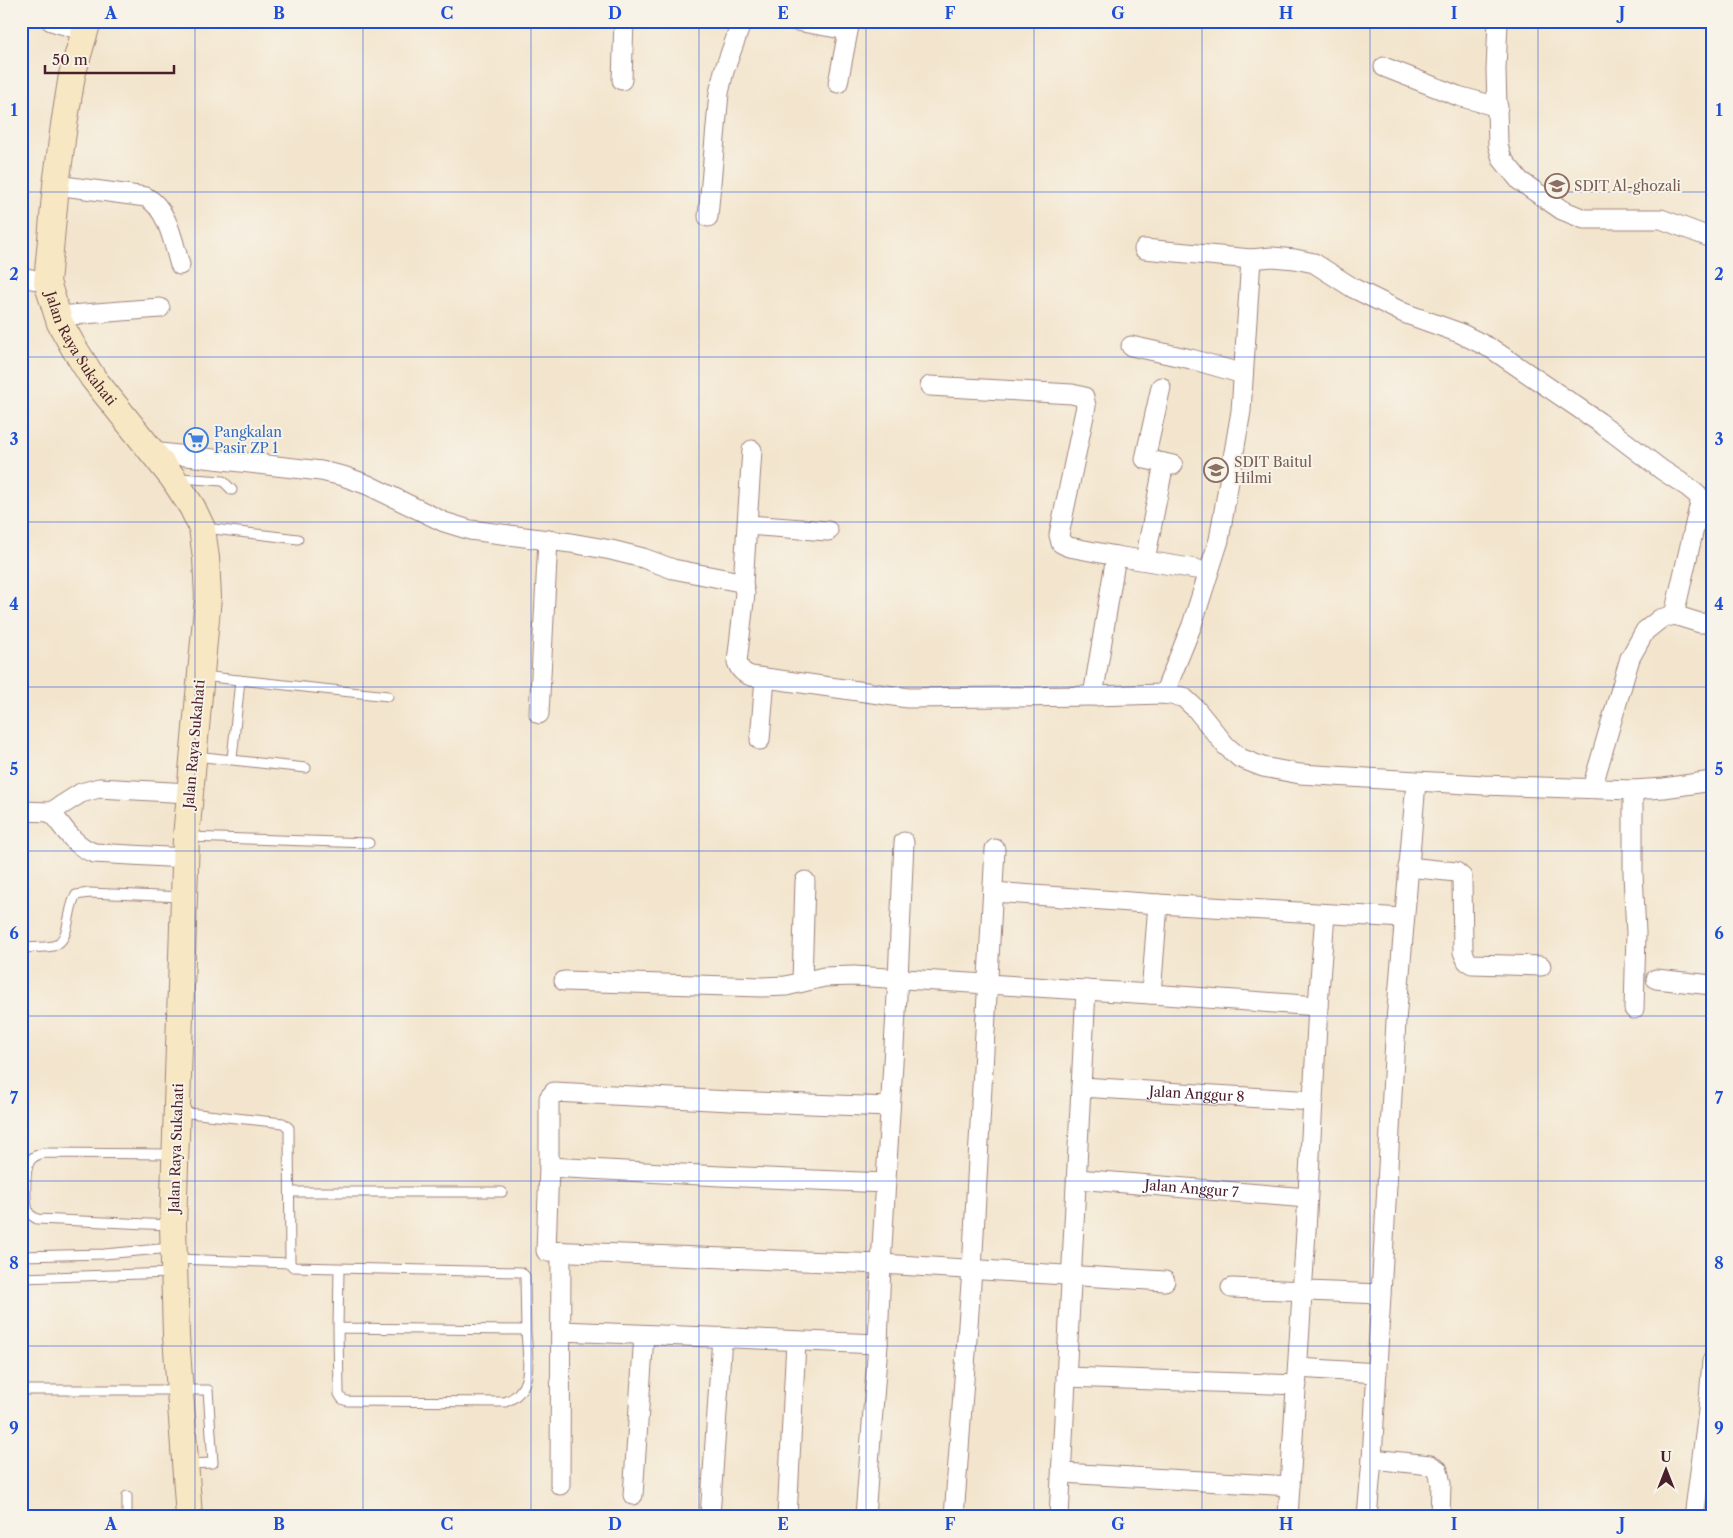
<svg xmlns="http://www.w3.org/2000/svg" width="1733" height="1538" font-family="'Libre Caslon Text',serif">
  <style>
    .lines { fill: none; stroke-linecap: round; stroke-linejoin: round }
    .service-casing { stroke: #9e827c; stroke-width: 11 }
    .minor-casing { stroke: #9e827c; stroke-width: 21 }
    .secondary-casing { stroke: #9e827c; stroke-width: 28 }
    .service { stroke: #fff; stroke-width: 9 }
    .minor { stroke: #fff; stroke-width: 19 }
    .secondary { stroke: #f7e8c3; stroke-width: 26 }
    .grid { fill: none; stroke: #1d4ed8; stroke-width: 1; stroke-opacity: 0.55 }
    .labels { text-anchor: middle; dominant-baseline: central; stroke-width: 4; stroke-linejoin: round; paint-order: stroke }
    .education-label { font-size: 14px; fill: #785e54; stroke: #f7f3e8; text-anchor: start }
    .street-label { font-size: 14px; fill: #4a1f2b; stroke: #f7f3e8 }
    .shop-label { font-size: 14px; fill: #366cbe; stroke: #f7f3e8; text-anchor: start }
    .neatline { fill: none; stroke: #1d4ed8; stroke-width: 2 }
    .grid-label { font-size: 16px; text-anchor: middle; font-weight: bold; fill: #1d4ed8 }
  </style>
  <rect width="100%" height="100%" fill="#f7f3e8"/>
  <filter id="ink" filterUnits="userSpaceOnUse"><feTurbulence type="fractalNoise" baseFrequency=".02" numOctaves="2"/><feDisplacementMap in="SourceGraphic" scale="10" xChannelSelector="R" yChannelSelector="G"/><feConvolveMatrix kernelMatrix="1 2 1 2 8 2 1 2 1" color-interpolation-filters="sRGB"/></filter>
  <filter id="wash" filterUnits="userSpaceOnUse"><feTurbulence type="fractalNoise" baseFrequency=".0096" numOctaves="4" result="noise"/><feDisplacementMap in="SourceGraphic" scale="20" xChannelSelector="R" yChannelSelector="G"/><feGaussianBlur stdDeviation="1.12" result="paint"/><feColorMatrix in="noise" values="0 0 0 0 0 0 0 0 0 0 0 0 0 0 0 0 0 1.4 0 .05"/><feComposite in="paint" operator="in"/></filter>
  <g filter="url(#wash)">
    <rect width="100%" height="100%" fill="#f3e5cd"/>
  </g>
  <g filter="url(#ink)">
    <g class="lines">
      <defs>
        <path id="service" d="M179,478L223,481L232,490
          M205,528L298,539
          M202,676L388,696
          M195,756L306,768
          M232,759L240,680
          M189,837L369,843
          M21,948C31,947 43,948 53,946C72,940 66,910 76,895L89,893L183,897
          M179,1112L283,1123L289,1128L290,1263L293,1267L521,1272L525,1276L526,1330L338,1328
          M290,1192H502
          M170,1225L37,1219L29,1214C25,1204 24,1170 30,1161C33,1156 37,1155 43,1153L172,1154
          M21,1256L104,1254L171,1248
          M175,1259L290,1263
          M339,1269L338,1328L339,1394L342,1399L347,1401L505,1402C536,1390 527,1357 526,1330
          M21,1278L171,1273
          M21,1390H208L213,1463L188,1464
          M127,1496V1517"/>
        <g id="minor">
          <path d="M51,21L84,31"/>
          <path d="M796,21L848,30"/>
          <path d="M1498,21L1496,70L1498,145L1502,159L1520,181L1562,210L1584,219H1661L1712,238"/>
          <path d="M1384,67L1458,96L1498,107"/>
          <path d="M622,80L624,21"/>
          <path d="M838,83L850,21"/>
          <path d="M56,185L146,197C168,209 173,242 180,265"/>
          <path d="M708,217L719,93L724,71L742,21"/>
          <path d="M1144,249L1251,259L1272,257L1295,259L1314,263L1353,288L1404,313L1460,333L1492,349L1599,422L1662,470L1688,487L1701,498L1674,615"/>
          <path d="M21,277L47,282"/>
          <path d="M58,316L160,308"/>
          <path d="M1131,346L1191,359L1243,374"/>
          <path d="M930,386L1072,394L1084,397L1086,406L1059,535L1061,543L1069,547L1116,556L1093,696"/>
          <path d="M1161,387L1145,459L1173,465"/>
          <path d="M151,452L321,471L343,476L368,485L444,522L470,530L571,543L611,550L643,558L673,569L740,582L743,584L745,593L737,662C740,670 743,673 751,676L908,698L1093,696L1164,694L1183,697L1196,709L1226,746L1240,758L1263,767L1300,774L1483,785L1633,790L1664,788L1712,781"/>
          <path d="M748,525L828,531"/>
          <path d="M1116,556L1196,569"/>
          <path d="M1145,560L1164,463"/>
          <path d="M743,584L752,450"/>
          <path d="M1164,694L1192,625L1219,540L1241,411L1251,259"/>
          <path d="M539,714L548,540"/>
          <path d="M760,740L765,678"/>
          <path d="M1592,788L1630,658L1645,631L1660,619L1674,615L1700,623H1712"/>
          <path d="M1633,790V874L1636,933L1634,1009"/>
          <path d="M21,811L51,812L81,793L99,788L189,793"/>
          <path d="M51,812C64,828 74,846 94,853L185,858"/>
          <path d="M1408,867L1456,872L1462,877L1463,952L1467,961L1472,964L1541,966"/>
          <path d="M993,892L1158,904L1404,918"/>
          <path d="M1656,979L1712,985"/>
          <path d="M564,981L762,987L786,986L824,977L854,976L1151,994L1318,1006"/>
          <path d="M802,982L805,881"/>
          <path d="M1151,994L1158,904"/>
          <path id="s1" d="M1081,1087L1313,1101"/>
          <path d="M890,1107L730,1101L554,1092L549,1098V1167L546,1251L881,1264L1165,1281"/>
          <path d="M549,1167L720,1176L885,1183"/>
          <path id="s2" d="M1077,1179L1307,1198"/>
          <path d="M1231,1288L1381,1294"/>
          <path d="M561,1331L878,1344"/>
          <path d="M1298,1368L1377,1373"/>
          <path d="M1066,1377L1297,1385"/>
          <path d="M1372,1459L1430,1465L1438,1470L1441,1484L1440,1517"/>
          <path d="M1062,1473L1290,1486"/>
          <path d="M560,1485L561,1251"/>
          <path d="M633,1495L644,1335"/>
          <path d="M710,1517L722,1337"/>
          <path d="M787,1517L796,1342"/>
          <path d="M865,1517L878,1344L881,1264L898,979L904,842"/>
          <path d="M954,1517L972,1270L995,849"/>
          <path d="M1059,1517L1086,990"/>
          <path d="M1288,1517L1306,1231L1318,1006L1325,914"/>
          <path d="M1367,1517L1372,1459L1396,1021L1416,782"/>
          <path d="M1694,1517L1708,1411L1712,1361"/>
        </g>
        <g id="secondary">
          <path id="s3" d="M88,21L72,75L64,125L56,185L47,282L60,323L74,348L93,378L173,478L192,507L202,528L206,558L208,597L186,837L173,1225L176,1336L189,1517"/>
        </g>
      </defs>
      <use href="#service" class="service-casing"/>
      <use href="#minor" class="minor-casing"/>
      <use href="#secondary" class="secondary-casing"/>
      <use href="#service" class="service"/>
      <use href="#minor" class="minor"/>
      <use href="#secondary" class="secondary"/>
    </g>
  </g>
  <path class="grid" d="M195,21V1517M363,21V1517M531,21V1517M699,21V1517M866,21V1517M1034,21V1517M1202,21V1517M1370,21V1517M1538,21V1517M21,192H1712M21,357H1712M21,522H1712M21,687H1712M21,851H1712M21,1016H1712M21,1181H1712M21,1346H1712"/>
  <defs>
    <symbol id="school-ring" viewBox="-11 -11 22 22"><circle r="9.5" fill="#f7f3e8" stroke="#8d6e63" stroke-width="1.5"/><path d="M0-5L7-2L0 1L-7-2ZM-4 1L0 2.5L4 1V4Q0 6-4 4Z" fill="#8d6e63"/></symbol>
    <symbol id="supermarket-ring" viewBox="-11 -11 22 22"><circle r="9.5" fill="#f7f3e8" stroke="#3f7fe0" stroke-width="1.5"/><path d="M-6-5.5h2.5l.6 2H6L4.5 2H-2.5L-4.4-4H-6ZM-1.5 3.2a1.3 1.3 0 1 0 .1 0ZM3 3.2a1.3 1.3 0 1 0 .1 0Z" fill="#3f7fe0"/></symbol>
  </defs>
  <g fill-rule="evenodd">
    <use href="#school-ring" x="1543" y="172" width="28" height="28"/>
    <use href="#supermarket-ring" x="182" y="426" width="28" height="28"/>
    <use href="#school-ring" x="1202" y="456" width="28" height="28"/>
  </g>
  <g class="labels">
    <g class="education-label">
      <text x="1574" y="186">SDIT Al-ghozali</text>
      <text x="1234" y="462">SDIT Baitul<tspan x="1234" dy="16">Hilmi</tspan></text>
    </g>
    <g class="street-label">
      <text stroke="none"><textPath href="#s3" startOffset="340">Jalan Raya Sukahati</textPath></text>
      <text transform="translate(194 744) rotate(-85)">Jalan Raya Sukahati</text>
      <text stroke="none"><textPath href="#s1" startOffset="116">Jalan Anggur 8</textPath></text>
      <text transform="translate(176 1148) rotate(-88)">Jalan Raya Sukahati</text>
      <text stroke="none"><textPath href="#s2" startOffset="115">Jalan Anggur 7</textPath></text>
    </g>
    <g class="shop-label">
      <text x="214" y="432">Pangkalan<tspan x="214" dy="16">Pasir ZP 1</tspan></text>
    </g>
  </g>
  <rect width="1733" height="1538" fill="none" stroke="#f7f3e8" stroke-width="55"/>
  <g transform="translate(1666 1470)" stroke="#f7f3e8" stroke-width="4" paint-order="stroke">
  <path d="M0-4L9 19L0 12L-9 19Z" fill="#4a1f2b"/>
  <text y="-8" font-size="14" font-weight="bold" text-anchor="middle" fill="#4a1f2b">U</text>
  </g>
  <path d="M45 65v8h129v-8" fill="none" stroke="#4a1f2b" stroke-width="2.5"/>
  <text x="52" y="65" font-size="15" fill="#4a1f2b" stroke="#f7f3e8" stroke-width="4" paint-order="stroke">50 m</text>
  <rect x="28" y="28" width="1678" height="1482" class="neatline"/>
  <g class="grid-label">
    <text x="111" y="19">A</text>
    <text x="279" y="19">B</text>
    <text x="447" y="19">C</text>
    <text x="615" y="19">D</text>
    <text x="783" y="19">E</text>
    <text x="950" y="19">F</text>
    <text x="1118" y="19">G</text>
    <text x="1286" y="19">H</text>
    <text x="1454" y="19">I</text>
    <text x="1622" y="19">J</text>
    <text x="14" y="116">1</text>
    <text x="1719" y="116">1</text>
    <text x="14" y="280">2</text>
    <text x="1719" y="280">2</text>
    <text x="14" y="445">3</text>
    <text x="1719" y="445">3</text>
    <text x="14" y="610">4</text>
    <text x="1719" y="610">4</text>
    <text x="14" y="775">5</text>
    <text x="1719" y="775">5</text>
    <text x="14" y="939">6</text>
    <text x="1719" y="939">6</text>
    <text x="14" y="1104">7</text>
    <text x="1719" y="1104">7</text>
    <text x="14" y="1269">8</text>
    <text x="1719" y="1269">8</text>
    <text x="14" y="1434">9</text>
    <text x="1719" y="1434">9</text>
    <text x="111" y="1530">A</text>
    <text x="279" y="1530">B</text>
    <text x="447" y="1530">C</text>
    <text x="615" y="1530">D</text>
    <text x="783" y="1530">E</text>
    <text x="950" y="1530">F</text>
    <text x="1118" y="1530">G</text>
    <text x="1286" y="1530">H</text>
    <text x="1454" y="1530">I</text>
    <text x="1622" y="1530">J</text>
  </g>
</svg>
